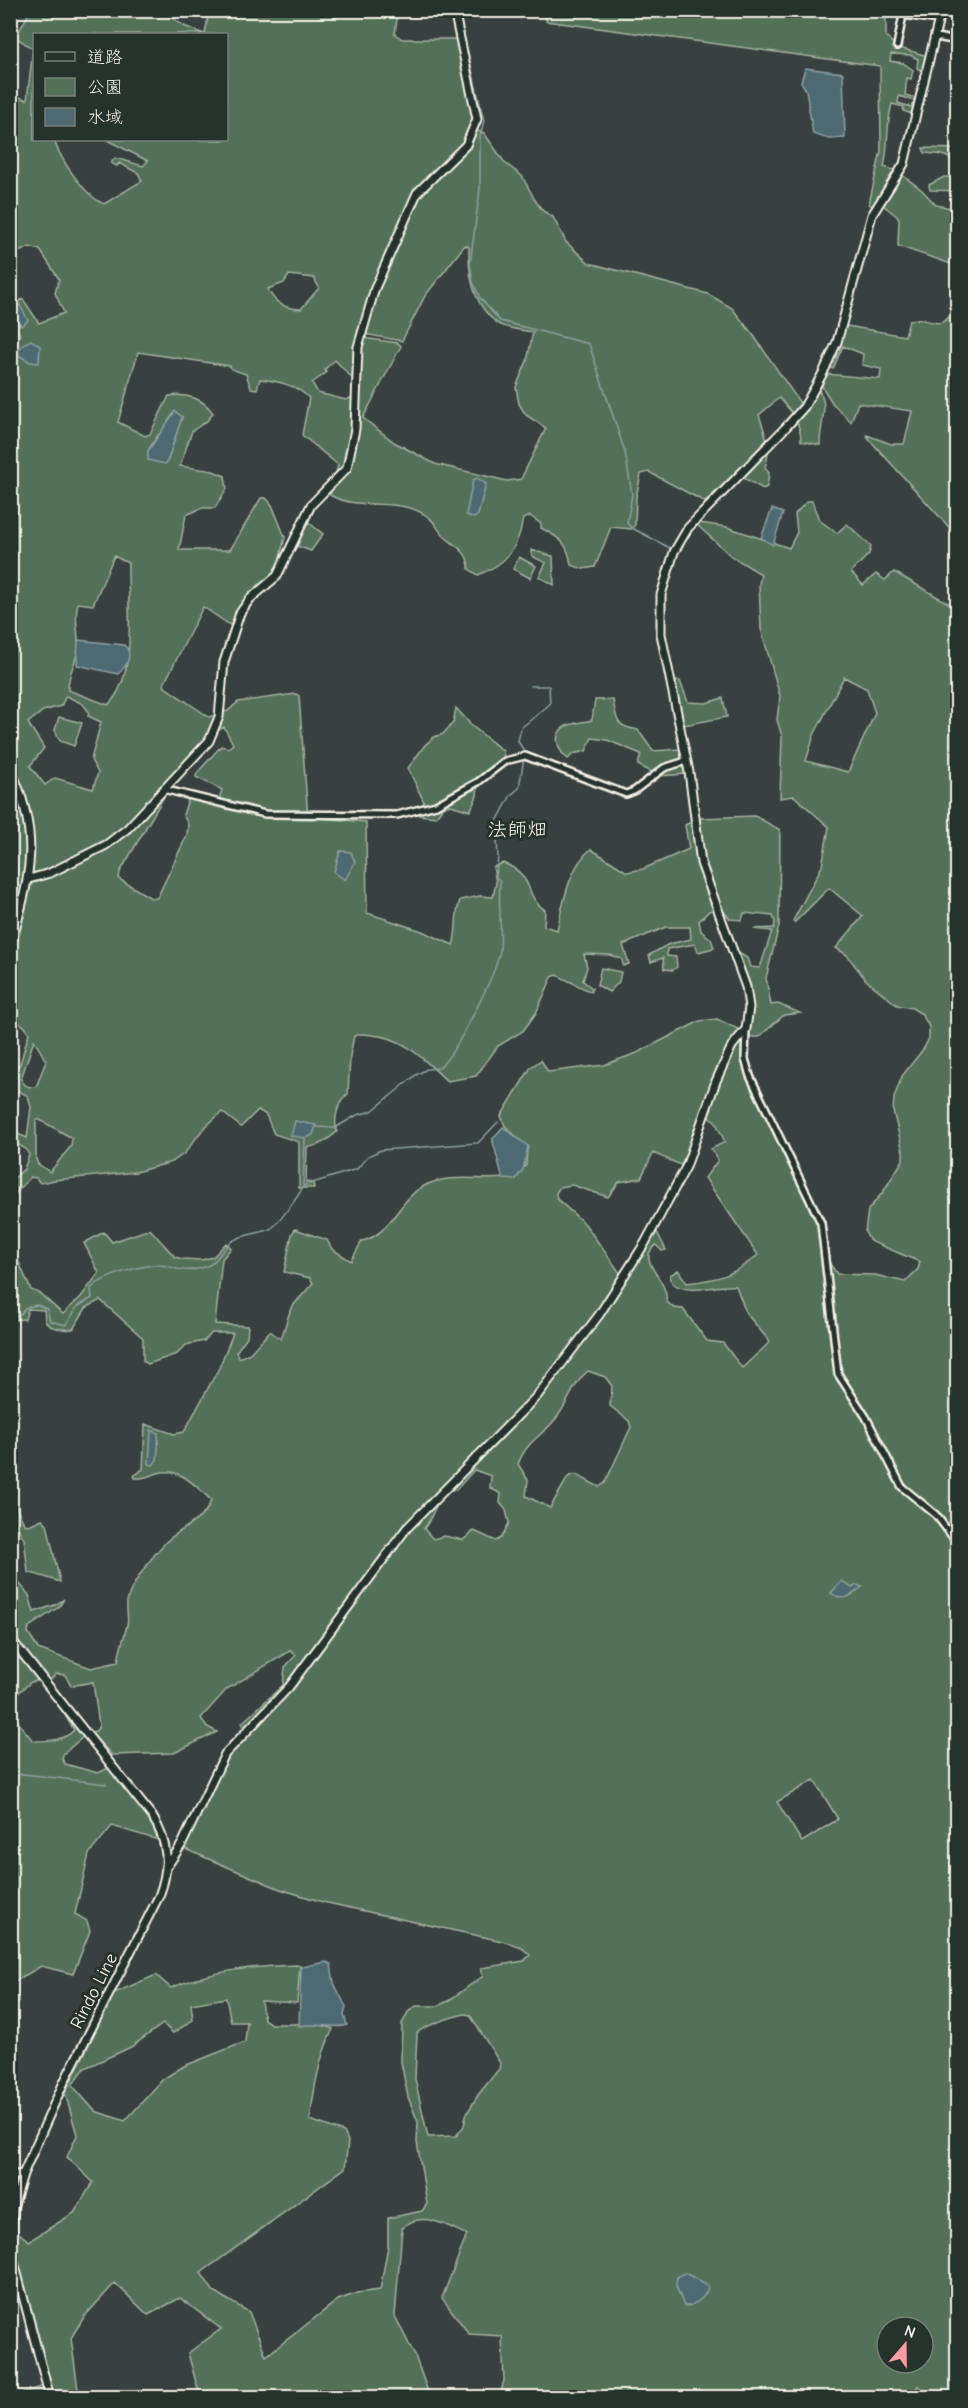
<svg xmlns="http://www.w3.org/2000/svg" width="968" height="2408" font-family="'Comic Neue','Klee One',sans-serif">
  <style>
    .green { fill: #537159; stroke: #a4b1a0; stroke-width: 1.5; fill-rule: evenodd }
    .water { fill: #4d6a73; stroke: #90a0a2; stroke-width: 1.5 }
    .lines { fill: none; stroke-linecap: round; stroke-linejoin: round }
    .stream { stroke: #90a0a2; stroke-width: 1.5 }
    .minor-casing { stroke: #f4f1e8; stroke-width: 10 }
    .tertiary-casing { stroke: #f4f1e8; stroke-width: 11 }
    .minor { stroke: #26332d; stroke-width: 5 }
    .tertiary { stroke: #26332d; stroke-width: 7 }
    .labels { text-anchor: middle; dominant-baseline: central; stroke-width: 6; stroke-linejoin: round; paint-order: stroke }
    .street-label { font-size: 18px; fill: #f4f1e8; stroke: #26332d }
    .neighbourhood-label { font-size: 20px; fill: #f4f1e8; stroke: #26332d }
  </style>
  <rect width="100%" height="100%" fill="#384040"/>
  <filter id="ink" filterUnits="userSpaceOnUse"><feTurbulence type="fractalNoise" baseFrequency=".0167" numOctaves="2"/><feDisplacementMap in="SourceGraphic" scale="12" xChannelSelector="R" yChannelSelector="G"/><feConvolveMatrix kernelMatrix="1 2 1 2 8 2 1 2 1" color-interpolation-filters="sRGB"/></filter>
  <g filter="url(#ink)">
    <path class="green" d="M162,10L184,26L204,34H34V140H54C60,159 85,196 104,204L142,181L138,173L119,163L117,166L111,163L115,158L143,166L148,161L107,140H226V34H205L209,11H398L395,34L402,39H457L472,112L471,129L484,133L505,163L522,176L535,200L543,211L553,217L566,242L589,263L708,294L732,308L754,336L804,409L817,389C831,401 819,428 820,445L801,441C801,423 791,410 779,398L759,415C765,433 772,449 765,467L769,473L767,487L763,489L735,473L705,502L649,472L641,474L636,497L635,525L631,529L611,527L595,567L583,569L571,565C568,543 560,538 541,528V524L530,516L523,519C518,549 506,564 478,575L469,569C469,552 457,547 445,537C438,531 435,521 427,516C399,496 359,512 330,495L338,465L302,435L309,398C296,385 278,381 260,379L257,389L251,388L246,374L231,369L230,366L138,352L118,422L145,436L150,434L169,396C186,393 203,398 213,413L207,421L192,431L180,466L213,471L225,476L227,489L215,508H202L186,515L179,550H230L261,498H266L272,505L285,537L277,569L274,577L230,625L203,607L164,684L165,687L209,717L228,711L238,702L296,694L299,696L308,817L366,822L367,913L422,931L453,945C458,929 454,917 460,900L480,896L493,897L496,883L493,867L503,863C536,875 523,896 545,910L544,926L557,930C563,904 569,866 591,849L627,872L643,869L689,849L685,825L700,818L755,816L780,830L779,926L766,978L771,1005L778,1004L800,1013L784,1015L759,1037H749C753,1002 746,983 735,951L747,958L750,967L760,968L772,931L753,929L774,928L775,922L773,916L744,913L742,920L730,919L721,908L709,911L699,921L701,931L711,939L714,948L698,952L695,944L667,949V956L676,957L677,967L673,970L664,969L663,958L651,962L649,955L669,944L691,939L690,927H666L623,945L629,964L623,966L622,959L610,955L584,954L587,967L583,981L592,988L591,992L557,975L552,977L536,1013L523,1031L498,1046L476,1076L447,1081C424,1060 405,1037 372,1035C365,1034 360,1033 354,1036L350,1056L348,1094C338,1102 333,1119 337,1132C327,1140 319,1147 307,1147L306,1182L313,1183L314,1188H299V1142L274,1134L266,1115L258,1110L241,1127L222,1112L203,1129L185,1153L172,1162L136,1172L55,1180L40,1183L36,1178L31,1177L11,1198V1181L24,1169L29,1155L26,1149L11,1141V1131L27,1138L31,1107L28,1096L19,1091L16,1092L11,1106V1067H16L20,1064L29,1033L25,1027L10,1016V345L17,341L20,334L11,321V314L20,326L16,306L11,308V305L23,299L39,323L64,313L55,293L59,279L40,250L30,247L11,255V104L13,105L17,96L27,100L33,49L11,34V31H19L30,11ZM465,245L469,247C468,274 473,305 497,323C505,329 522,330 533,332L527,361L516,387L519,404L526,415L546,428L521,479L507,481L435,464L394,442L363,418L401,346L398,343L363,338L358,361L357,395L346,400L318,393L312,383L326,373L325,369L335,360L353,379L357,338L364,334L402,341L425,296ZM289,275L314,278L319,288L301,309C285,309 274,303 268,289L284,283ZM182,417L167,462L148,451L158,435ZM114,556L128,563C127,604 139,675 108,705L68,690C67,675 76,664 78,649C80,633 73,621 78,603L93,605ZM66,696L83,704L89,712L88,716L101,722L91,760L98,773L93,789L55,778L45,785L30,766L44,748L28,723L43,711L61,706ZM224,727L233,744L228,748L221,746L197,773L196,777L222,790L219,799L190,793L183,815L188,824L187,835L157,898H151L119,879L120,872L165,795L162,789L215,732ZM34,1040L46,1061L36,1087C29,1088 24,1086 21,1079ZM36,1120H40L72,1138L71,1146L50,1172L38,1164L36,1159Z
      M546,11H900V16L886,14V36L896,47L928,56L925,72L917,68L918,59L910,55L891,54L890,61L903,63L913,70L911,79L907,78L905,95L916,98V101L899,96L898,103L911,107L913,103L916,104L913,114L903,111L904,107L892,104C886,123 889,146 884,167L897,171L922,190L936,205L957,209V266L898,246L899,218L877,200L872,206L869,204L881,151L880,66L546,21Z
      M923,148L957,149V168L955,169C954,154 938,154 925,153Z
      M944,177H954L957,191L930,190L929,185Z
      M957,308L958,461L954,517L957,516V536L868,438L867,435L891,444H904L912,411L858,403L851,422L833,404L821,385L826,374L880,379L881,369L862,365L863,354L843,346L833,369L829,367L843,329L847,326L905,336L909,320C934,315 936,336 957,308Z
      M807,501H812L819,520L837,533L847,524L871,546L869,554L851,572L863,585L876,574L885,580L894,572L957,608V2397H932L918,2386L907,2398L500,2397L504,2380L502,2336L469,2334L442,2298L467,2235C446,2225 422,2210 402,2228L395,2316L415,2356L430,2397H200L188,2353L221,2329L180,2298L148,2315L115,2283L84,2317L71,2338L78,2389L119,2397H23L21,2393L50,2384L16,2264L15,2230L29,2241L74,2213L93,2182L67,2157L77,2135L65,2093L114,1993L156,1975L171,1988C212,1970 256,1966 300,1965L297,2003L261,2001L264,2019L271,2024H319L333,2029C319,2057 314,2089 310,2120L344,2132L348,2141L345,2168L201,2273L214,2292L249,2312L266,2356L338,2300L357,2293L380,2290L388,2246V2218L422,2211L427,2204L417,2142L418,2122L408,2097L401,2062L402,2024L408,2012L416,2006H438L448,2001L483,1976L481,1968L524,1961L530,1955L522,1948L502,1941L323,1902L280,1889L185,1849L187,1841L185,1826L214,1769L224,1750L244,1731L242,1723L283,1685L285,1667L296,1655L290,1651L227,1689L201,1718L206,1726L217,1732L174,1753L112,1755L90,1732L96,1731L99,1726L93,1682L71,1686L65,1675L56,1674L51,1679L31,1682L11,1699V1573L29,1595L34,1612L55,1605L64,1599L59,1607L29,1627L28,1632L38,1649L91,1668L118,1662C120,1648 124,1638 127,1625C129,1618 126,1610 127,1602C129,1587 153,1555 165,1543C179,1528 206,1521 211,1500C197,1487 179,1466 158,1473C149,1476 145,1479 135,1478L134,1476L143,1469L145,1424L174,1434L184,1432L219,1368L233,1333H212L204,1341L186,1345L177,1354L148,1364L143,1361V1338L100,1300L86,1308L73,1329C66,1330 47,1329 45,1320C44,1316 45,1313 44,1310L28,1309L25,1319L11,1320V1269L14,1266L10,1242L31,1290L39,1293L63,1314L81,1297L99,1273L84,1243L104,1232L112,1242L150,1229L175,1257L182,1259L201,1260L213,1257L226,1243L231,1248L222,1259L215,1324L248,1326L247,1337L236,1352L239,1358L250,1353L270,1331L281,1339L291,1308L313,1283L310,1278L284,1272L292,1234L295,1229L327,1240L332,1249L351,1261L362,1241C391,1235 399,1198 424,1186C453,1171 488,1184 517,1176L526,1165L527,1147L505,1126L501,1116L531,1067L541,1060L548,1072L604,1065L637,1053L700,1021L717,1019L740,1030L744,1041V1067L816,1215L828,1261L837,1274L875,1275L905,1282L918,1269L920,1262L870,1241L865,1232L868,1210L883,1192L903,1160V1151L893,1111L894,1098L902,1076L924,1048L929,1038V1027L922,1014L912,1008L897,1005L866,980L847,955L836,948L863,916L829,888L795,922L793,921L822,866L829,827L794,796L780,798L782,736L777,720L780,696L761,629L759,584L761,574L731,556L697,525L699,523L727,527L789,548L797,532L795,514ZM844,677L867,689L875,713L848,772L806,761L814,735ZM708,1116L715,1121L725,1142L711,1149L718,1160L705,1178L758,1255C732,1276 720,1279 687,1283L678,1270L670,1275L672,1283C691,1297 715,1283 736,1286L746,1313L770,1342L742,1368L723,1343L707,1341L683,1309L674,1308L666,1301C670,1280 634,1261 656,1245L662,1251L666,1250L657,1232L627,1277L620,1273L585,1224L557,1199L556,1193L560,1187L572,1185L608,1197L619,1182L641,1178L653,1153L683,1166L701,1118ZM588,1371L605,1377L612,1386L610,1406L629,1421L631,1427L605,1483L599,1487L575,1474L568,1477L550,1508L526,1496L528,1480L518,1464C528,1440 538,1439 554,1421C568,1406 572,1384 588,1371ZM474,1470L491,1476L490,1488L501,1494L500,1503L506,1510L509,1523L501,1538L496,1541L474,1531L463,1540L444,1536L433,1539L424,1529C434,1515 435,1503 446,1490H456ZM814,1780L838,1819L802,1842L777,1802ZM226,1998L231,2022H247L245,2042L184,2066L163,2079L125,2121L95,2111L72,2085L85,2068L131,2047L163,2024L173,2033L193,2020L191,2004ZM465,2014L470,2015L500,2063L499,2069L478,2095L466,2115L464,2126L456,2136L428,2137L415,2079L417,2033C424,2026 454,2016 465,2014ZM887,2327H923V2363H887Z
      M308,522L323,534L311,551L297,546Z
      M531,550L553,556L554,585L539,577L546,563L532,556Z
      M519,557L536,566L530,578L513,569Z
      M677,681H680L688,702L706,703L723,698L727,717L684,725L675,683Z
      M595,700H613C617,721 615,726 638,730L653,751L681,749L686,774L659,776L638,765L641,754L607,740L592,738L586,751L573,754L568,759C559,752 552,737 563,728C568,723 585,722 592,720Z
      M456,708L472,726L503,751L504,757L478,780L477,796L470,811L451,805L443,807L436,817L419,815L424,802L408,768L425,745L434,737L443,734L453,723Z
      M59,717L82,723L74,746L60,741L55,730Z
      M601,968L621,972L619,982L609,992L597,985Z
      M10,1492L24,1524L29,1525L42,1519L47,1524L60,1582L28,1572L24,1539L11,1515Z
      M61,1709L83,1737L64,1753L62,1759L65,1764L98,1773L109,1768L153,1823L158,1840L112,1826L89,1854L75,1914L87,1921L90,1931L73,1974L41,1966L11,1984L10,1712L33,1741C47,1741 64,1741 74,1730Z"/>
    <path class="water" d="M805,68L843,73L845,138L829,139L813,134L806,90L801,82Z
      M20,305L28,320L22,326L11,314V308Z
      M31,340L40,346L39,363L30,362L15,353L25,343Z
      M175,411L182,417L167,462L165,464L148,460V451Z
      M477,478L486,484L478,515L474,518L466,515L473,480Z
      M772,509L783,513L773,545L761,538Z
      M78,640L124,645C134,654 127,666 118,674L77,665Z
      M340,851L351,852L355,862L345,880L334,872Z
      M295,1121L316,1125L313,1135L305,1138L291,1136Z
      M503,1127L528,1146L523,1170L515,1180L503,1179L493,1142V1138Z
      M151,1430L158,1433C159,1443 158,1450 157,1460L153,1465L149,1464Z
      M842,1581L852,1588L857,1585L862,1587C850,1596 845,1603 831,1593Z
      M326,1962L331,1964L334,1983L346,2007L344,2015L347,2025C336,2030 316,2022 299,2026L301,1967Z
      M685,2273L708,2286C707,2297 693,2307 684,2306L676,2286L677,2277Z"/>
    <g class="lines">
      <path class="stream" d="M458,10L484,121L480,136V189L470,264L473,282L480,298L500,321L589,344L625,452L632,495L627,523L632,528L670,548
        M525,753L518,741L521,728L550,704L549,686H530
        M316,1127L335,1128L357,1115L372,1111L416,1075L427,1069L439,1068C456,1054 497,972 500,950C502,927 498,904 500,881L496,877L498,857L496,823L511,795L519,788L524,758
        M303,1185L305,1138
        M10,1317L20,1315L25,1308L37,1305L47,1309L50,1321L66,1325L77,1307L92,1298L91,1288C105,1276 142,1264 160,1265C171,1266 180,1272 192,1270C220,1265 213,1258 231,1242C241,1234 259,1234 270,1229C276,1227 301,1193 303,1186L357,1169L368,1156L381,1150L478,1143L498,1122
        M10,1775L24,1774L106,1784"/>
      <defs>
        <path id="minor" d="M904,10L903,15L940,20
          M936,37L958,41
          M897,46L903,15
          M163,789L265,814L397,815L436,805L478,782L505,761L525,756L626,794L634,791L664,768L686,761
          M746,1029L745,1059L750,1076L821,1223L838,1374L866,1417L902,1487L936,1515L958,1544"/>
        <path id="tertiary" d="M10,768C43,838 29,879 10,949
          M29,879L50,873L106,845L128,828L209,741L219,717L224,662L240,613L250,599L277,576L311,505L347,468L355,429L358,347L375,288L417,193L466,145L477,119L454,10
          M10,1638L152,1816C169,1843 170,1867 159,1896L64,2082L23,2174L13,2208L11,2251L50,2398
          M168,1865L182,1844L225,1754L289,1687L406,1529L537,1396L599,1315L645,1243L686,1167L716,1081L732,1046L746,1029L749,1007L746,987L701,863L689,772L661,634V595L674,552L688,528L787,426L804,407L823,373L837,342L872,215L904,164L941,10
          M10,2176L23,2174"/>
      </defs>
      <use href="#minor" class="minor-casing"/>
      <use href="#tertiary" class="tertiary-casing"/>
      <use href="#minor" class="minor"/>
      <use href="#tertiary" class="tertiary"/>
    </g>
  </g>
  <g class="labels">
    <g class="street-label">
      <text transform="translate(94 1991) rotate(-63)">Rindo Line</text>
    </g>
    <g class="neighbourhood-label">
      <text x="517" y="829">法師畑</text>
    </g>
  </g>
  <rect width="968" height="2408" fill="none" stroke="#26332d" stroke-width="36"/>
  <rect x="18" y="18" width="932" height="2372" fill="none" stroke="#f4f1e8" stroke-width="2" filter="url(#ink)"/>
  <rect x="33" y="33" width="195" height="108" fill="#26332d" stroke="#787f78" stroke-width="1.5"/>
  <rect x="45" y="52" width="30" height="9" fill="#26332d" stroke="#787f78" stroke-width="1.5"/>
  <text x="87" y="63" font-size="18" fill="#f4f1e8">道路</text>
  <rect x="45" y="78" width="30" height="18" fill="#537159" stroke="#787f78" stroke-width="1.5"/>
  <text x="87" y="93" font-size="18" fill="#f4f1e8">公園</text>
  <rect x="45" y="108" width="30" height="18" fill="#4d6a73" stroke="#787f78" stroke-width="1.5"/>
  <text x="87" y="123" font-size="18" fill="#f4f1e8">水域</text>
  <g transform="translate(905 2345) rotate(20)"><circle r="28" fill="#26332d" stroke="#787f78" stroke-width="1.5"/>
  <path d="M0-4.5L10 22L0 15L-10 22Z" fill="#ff9aa2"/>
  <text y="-9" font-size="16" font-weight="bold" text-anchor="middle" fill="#f4f1e8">N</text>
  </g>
</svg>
